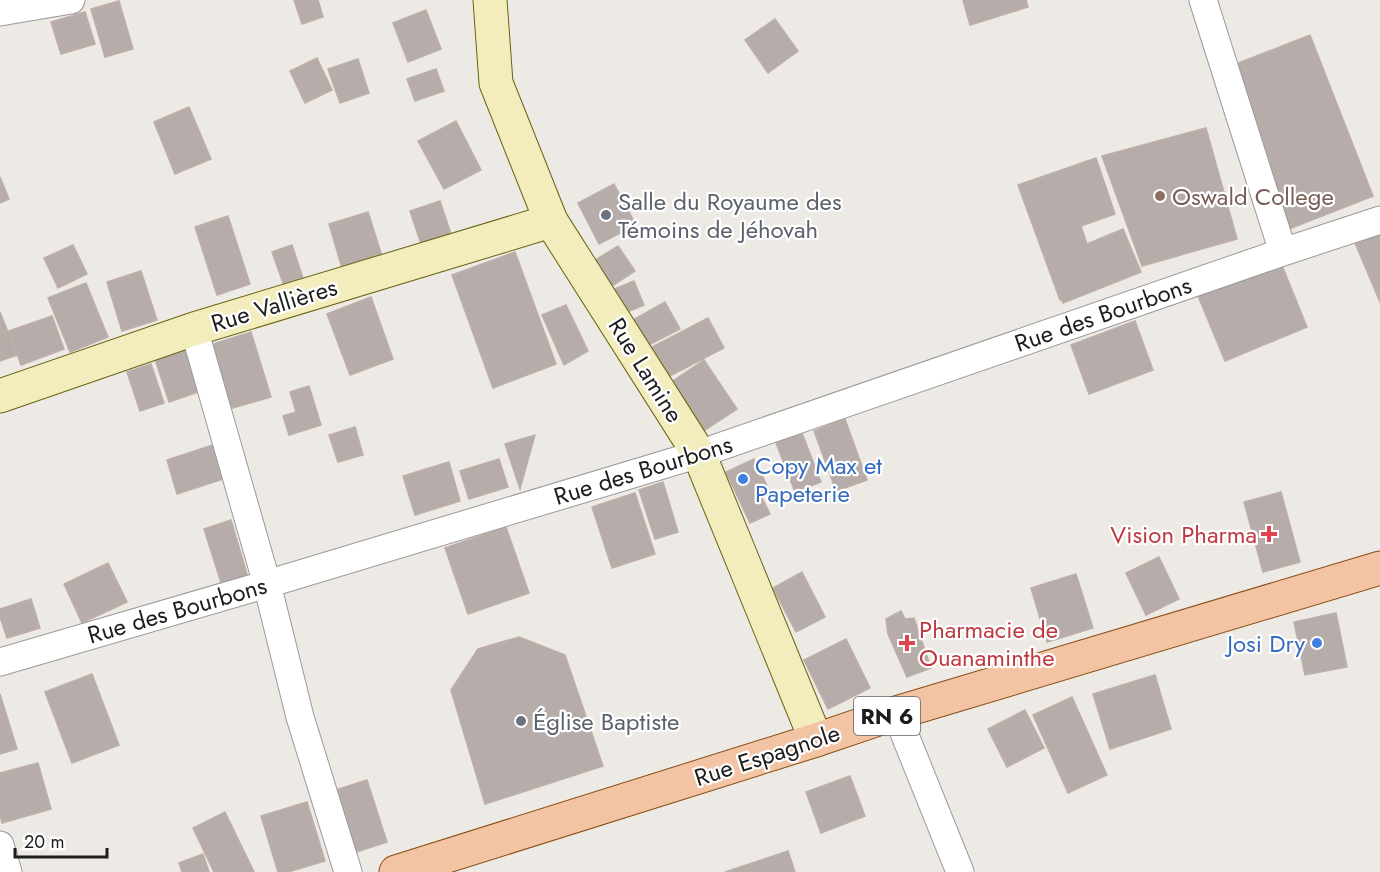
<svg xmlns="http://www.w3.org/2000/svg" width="1380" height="872" font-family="Jost,sans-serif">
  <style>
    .building { fill: #b6adaa; stroke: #bdaea8; stroke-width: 1.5 }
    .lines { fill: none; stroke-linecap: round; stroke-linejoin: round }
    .street-casing { stroke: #9a9a9a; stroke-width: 29 }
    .secondary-casing { stroke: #696410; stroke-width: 35 }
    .primary-casing { stroke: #884c0f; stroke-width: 35 }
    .street { stroke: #fff; stroke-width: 27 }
    .secondary { stroke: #f3edbd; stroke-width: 33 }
    .primary { stroke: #f2c4a4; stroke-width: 33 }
    .education-dot { fill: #8d6e63; stroke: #fff; stroke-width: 2 }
    .worship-dot { fill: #6b7280; stroke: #fff; stroke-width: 2 }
    .shop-dot { fill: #3f7fe0; stroke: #fff; stroke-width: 2 }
    .health-dot { fill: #e0444e; stroke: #fff; stroke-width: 2 }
    .labels { text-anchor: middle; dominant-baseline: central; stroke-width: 4.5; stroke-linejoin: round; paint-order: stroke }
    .shield { fill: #fff; stroke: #616161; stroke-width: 1.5 }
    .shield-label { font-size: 22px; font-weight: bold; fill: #1d1d1d }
    .education-label { font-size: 24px; fill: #785e54; stroke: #fff; text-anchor: start }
    .worship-label { font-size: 24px; fill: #5b616d; stroke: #fff; text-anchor: start }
    .street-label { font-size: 24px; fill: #1d1d1d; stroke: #fff }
    .shop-label { font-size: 24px; fill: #366cbe; stroke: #fff; text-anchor: start }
    .health-label { font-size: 24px; fill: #be3a42; stroke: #fff; text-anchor: end }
  </style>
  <rect width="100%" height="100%" fill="#ede9e4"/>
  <path class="building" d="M294,0H318L323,17L302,24Z
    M963,0H1026L1028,7L970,25Z
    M119,1L133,49L105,57L91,9Z
    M426,10L441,49L408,62L393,23Z
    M85,12L95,44L61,54L51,22Z
    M775,19L798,51L768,73L745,40Z
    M1310,35L1373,196L1289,229L1226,68Z
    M317,58L332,90L305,103L290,71Z
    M358,59L369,93L340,103L328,69Z
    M436,69L444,91L415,101L407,79Z
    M189,107L211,159L175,174L154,122Z
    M456,121L481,170L444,189L418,141Z
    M1206,128L1237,239L1142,266L1102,156Z
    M1096,158L1115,214L1081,226L1087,244L1123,229L1141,272L1063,303L1062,300H1060L1018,185Z
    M0,177L9,199L0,203Z
    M614,184L636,225L599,244L578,203Z
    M440,201L452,237L422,247L410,211Z
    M368,212L382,256L342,268L329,224Z
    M228,216L250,284L217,295L195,227Z
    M1380,233V302L1355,243Z
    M73,245L87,274L58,288L44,258Z
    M292,245L303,278L284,286L272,252Z
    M618,246L635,271L606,290L589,264Z
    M515,252L556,364L493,388L452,275Z
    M1281,263L1307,327L1225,361L1198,296Z
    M141,271L157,320L122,331L107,282Z
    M634,281L644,305L615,317L605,293Z
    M86,283L108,337L70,352L48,298Z
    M371,297L393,359L350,375L327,314Z
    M665,302L680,329L645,347L631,321Z
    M566,305L588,351L564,365L542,315Z
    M0,312L17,355L0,361Z
    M52,316L64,349L21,365L9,331Z
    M708,318L724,348L666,378L650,348Z
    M1135,321L1153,370L1089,394L1071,345Z
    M251,332L271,397L229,409L210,345Z
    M187,348L201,391L169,402L155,359Z
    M704,360L737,409L702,432L670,383Z
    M151,364L164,403L140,411L127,372Z
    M309,386L321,425L289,435L283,416L296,412L290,392Z
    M845,419L867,480L836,491L814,431Z
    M355,427L363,455L338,462L329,435Z
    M802,433L821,482L795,492L776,443Z
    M535,435L520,489L505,444Z
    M213,445L223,479L177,494L167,460Z
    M499,459L508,487L469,499L460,471Z
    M754,459L769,490L760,494L770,514L750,523L726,472Z
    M449,462L460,501L415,515L403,476Z
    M663,482L678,532L655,539L639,490Z
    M1281,492L1300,562L1263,572L1244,502Z
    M635,493L655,554L612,568L592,507Z
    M231,520L249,581L223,589L204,529Z
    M506,527L529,593L468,614L445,548Z
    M1159,557L1179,599L1146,615L1126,573Z
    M108,563L127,602L82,623L64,584Z
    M802,572L825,617L796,632L773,588Z
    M1076,574L1093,628L1047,642L1031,588Z
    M31,599L40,628L7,638L0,617V609Z
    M901,611L905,619L914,618L931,668L907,677L888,634L886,619Z
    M1336,613L1347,667L1305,675L1294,622Z
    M519,637L565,655L603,766L485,804L451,690L478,649Z
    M846,639L870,688L828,709L804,660Z
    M92,674L119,745L72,763L45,692Z
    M1155,675L1171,729L1110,749L1093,694Z
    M0,694L17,749L0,754Z
    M1072,697L1107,775L1068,793L1033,715Z
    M1025,710L1044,748L1007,767L988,729Z
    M38,763L51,809L2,823L0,815V773Z
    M850,776L865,816L821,833L806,792Z
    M367,780L387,842L356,852L336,790Z
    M307,802L325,861L288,872H278L261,816Z
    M225,812L254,872H214L193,828Z
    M788,851L795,872H725Z
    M203,854L209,872H182L179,863Z"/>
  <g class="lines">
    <defs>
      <path id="street" d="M1203,0L1283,252
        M0,12L71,0
        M194,329L267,584L300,717L348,872
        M0,662L267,584L699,454L1283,252L1380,220
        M896,713L960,872
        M0,845L8,872"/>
      <path id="secondary" d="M490,0L496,83L551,221L699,454L816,740
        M0,396L194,329L551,221"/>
      <path id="primary" d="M396,872L816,740L896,713L1380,568"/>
    </defs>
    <use href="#street" class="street-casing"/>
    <use href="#secondary" class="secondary-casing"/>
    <use href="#primary" class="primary-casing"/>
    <use href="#street" class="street"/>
    <use href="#secondary" class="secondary"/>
    <use href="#primary" class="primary"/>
  </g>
  <circle class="education-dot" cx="1160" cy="196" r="6"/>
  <g class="worship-dot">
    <circle cx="606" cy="215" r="6"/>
    <circle cx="521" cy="721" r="6"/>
  </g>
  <g class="shop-dot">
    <circle cx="743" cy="479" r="6"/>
    <circle cx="1317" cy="643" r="6"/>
  </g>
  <g class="health-dot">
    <path d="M1266 525h6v6h6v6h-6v6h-6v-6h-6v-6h6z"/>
    <path d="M904 634h6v6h6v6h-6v6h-6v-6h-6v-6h6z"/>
  </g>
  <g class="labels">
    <rect class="shield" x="854" y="697" width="66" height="38" rx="4.5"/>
    <g class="shield-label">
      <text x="887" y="716">RN 6</text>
    </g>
    <g class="education-label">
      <text x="1172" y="196">Oswald College</text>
    </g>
    <g class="worship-label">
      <text x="618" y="201">Salle du Royaume des<tspan x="618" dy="28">Témoins de Jéhovah</tspan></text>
      <text x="533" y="721">Église Baptiste</text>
    </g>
    <g class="street-label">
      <text transform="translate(274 305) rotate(-17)">Rue Vallières</text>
      <text transform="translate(1103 314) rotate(-19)">Rue des Bourbons</text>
      <text transform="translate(646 370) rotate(58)">Rue Lamine</text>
      <text transform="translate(643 470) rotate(-17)">Rue des Bourbons</text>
      <text transform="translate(177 610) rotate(-16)">Rue des Bourbons</text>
      <text transform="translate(767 755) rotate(-18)">Rue Espagnole</text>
    </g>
    <g class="shop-label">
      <text x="755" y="465">Copy Max et<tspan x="755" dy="28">Papeterie</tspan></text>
      <text x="1305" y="643" text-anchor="end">Josi Dry</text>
    </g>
    <g class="health-label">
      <text x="1257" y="534">Vision Pharma</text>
      <text x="919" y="629" text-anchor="start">Pharmacie de<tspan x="919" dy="28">Ouanaminthe</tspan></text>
    </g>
  </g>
  <path d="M15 848v9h92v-9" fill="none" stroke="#1d1d1d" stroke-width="3"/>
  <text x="24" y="848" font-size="18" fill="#1d1d1d" stroke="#ffffff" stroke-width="4.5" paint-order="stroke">20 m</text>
</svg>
